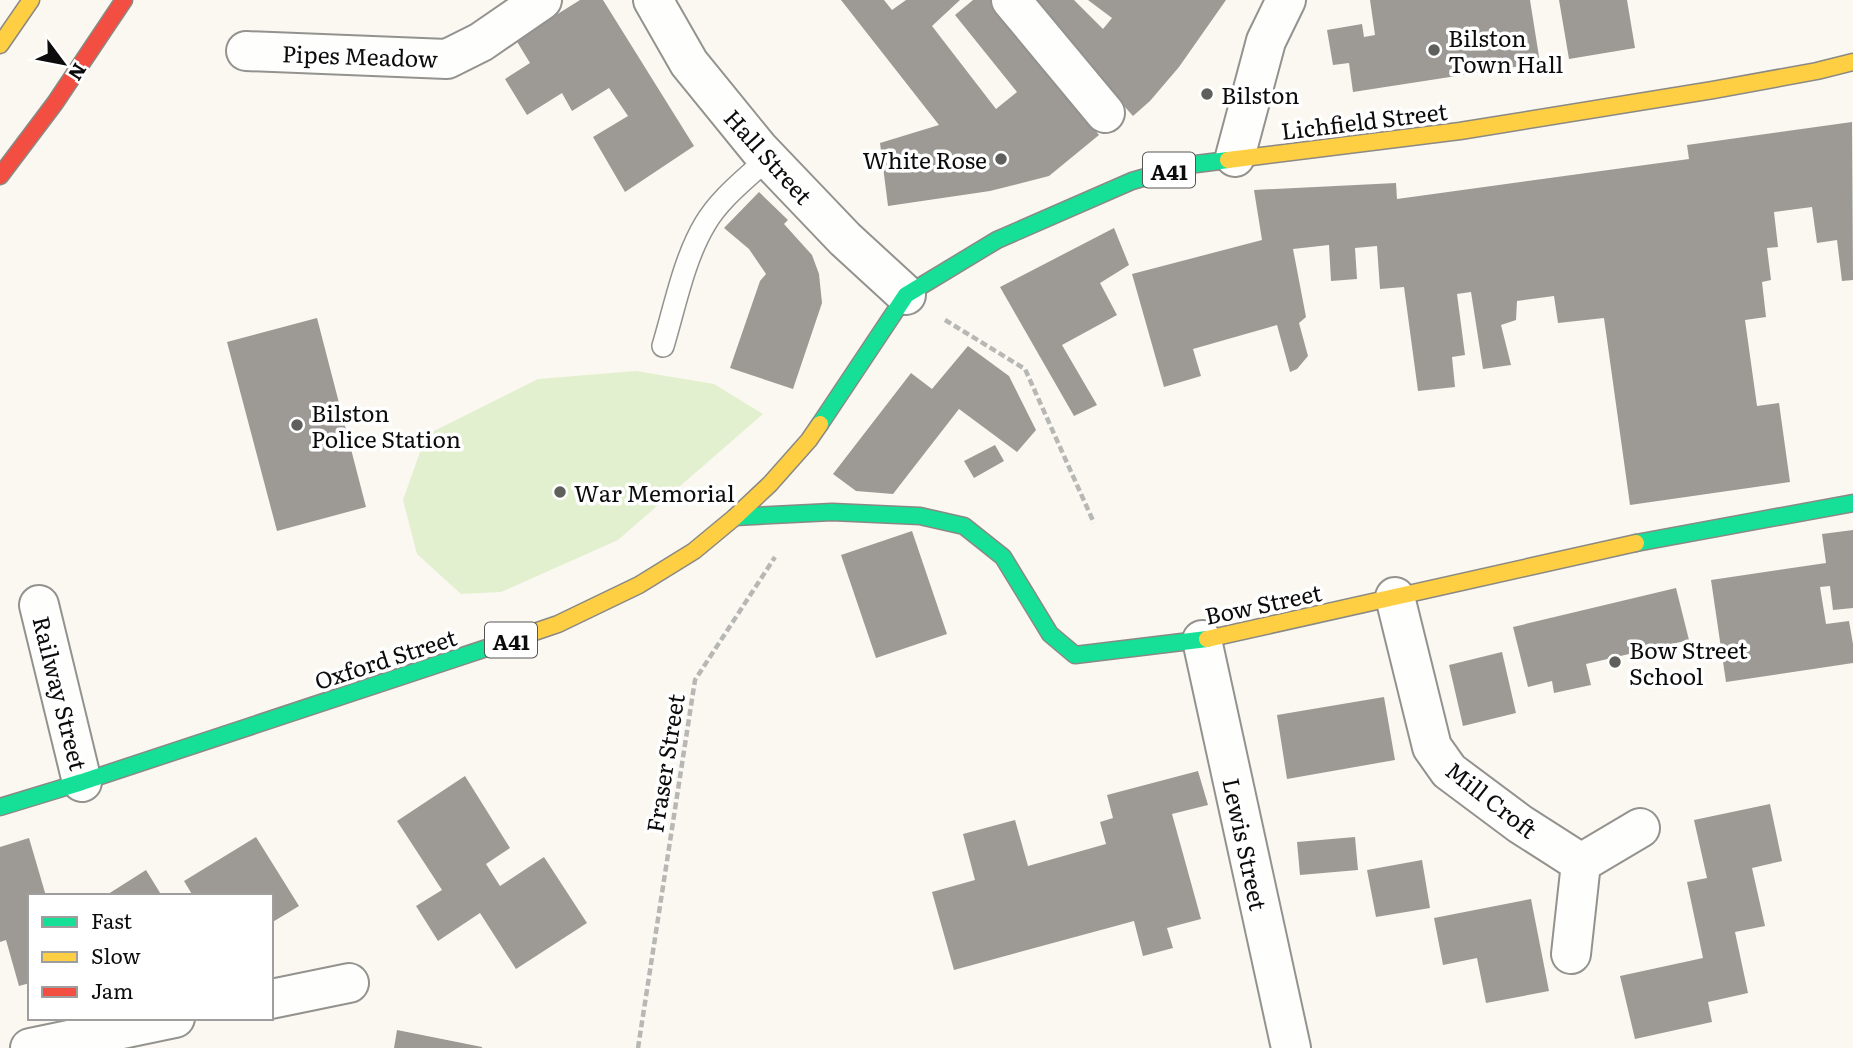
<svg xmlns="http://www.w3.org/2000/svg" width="1853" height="1048" font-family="Literata,serif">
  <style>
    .green { fill: #e3f0cf }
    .building { fill: #9d9a96 }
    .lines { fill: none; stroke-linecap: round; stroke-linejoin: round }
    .lane-casing { stroke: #93928f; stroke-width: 24 }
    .street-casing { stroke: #93928f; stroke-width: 42 }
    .fast-casing { stroke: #8a8985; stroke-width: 19 }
    .slow-casing { stroke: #8a8985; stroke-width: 19 }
    .jam-casing { stroke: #8a8985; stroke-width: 19 }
    .path { stroke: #b7b7b5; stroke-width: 4.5; stroke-dasharray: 7 3.5; stroke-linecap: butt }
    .lane { stroke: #fefefd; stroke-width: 21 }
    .street { stroke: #fefefd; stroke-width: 38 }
    .fast { stroke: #16e098; stroke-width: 16 }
    .slow { stroke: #ffcf43; stroke-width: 16 }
    .jam { stroke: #f24e42; stroke-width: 16 }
    .poi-dot { fill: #5f5f5c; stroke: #fff; stroke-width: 2.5 }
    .labels { text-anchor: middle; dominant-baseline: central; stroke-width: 7; stroke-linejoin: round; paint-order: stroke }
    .shield { fill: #fff; stroke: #555; stroke-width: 2 }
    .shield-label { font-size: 21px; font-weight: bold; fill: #0c0c0c }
    .poi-label { font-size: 23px; fill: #0c0c0c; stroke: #fff; text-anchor: start }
    .street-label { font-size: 23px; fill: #0c0c0c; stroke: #fff }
  </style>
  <rect width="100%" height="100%" fill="#faf8f0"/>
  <path class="green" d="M636,371L714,384L763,414L618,540L501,592L461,594L417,554L403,500L426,435L538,379Z"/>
  <path class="building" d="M580,0H603L694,146L625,192L593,137L628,116L609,88L572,111L562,93L527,115L505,79L530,63L516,40Z
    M841,0H884L892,10L906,0H960L932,26L996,109L1017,92L955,15L973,0H991L1099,135L1049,176L990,191L888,206L880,143L939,125Z
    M1029,0H1074L1103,29L1112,18L1088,0H1226L1179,67L1150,101L1133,116Z
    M1370,0H1530L1540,63L1353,92L1349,63L1333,65L1327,30L1362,24L1364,37L1375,35Z
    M1559,0H1627L1635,48L1569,59Z
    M1852,122L1853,280L1842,281L1837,240L1817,243L1812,207L1774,212L1778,247L1767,248L1771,280L1762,282L1766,317L1745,320L1757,406L1779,403L1790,482L1630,505L1604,318L1558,323L1554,296L1517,301L1516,320L1501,325L1511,365L1483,369L1471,292L1457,294L1465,355L1452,357L1455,387L1418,391L1404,287L1380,289L1377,246L1355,248L1357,279L1331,281L1329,245L1293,249L1306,317L1299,323L1308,356L1297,369L1290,372L1277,325L1193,349L1201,376L1164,387L1132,274L1262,240L1254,190L1396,183L1397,199L1689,159L1687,145Z
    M759,192L788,220L784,224L812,255L819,274L822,303L793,389L730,368L760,281L766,274L749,249L724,228Z
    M1114,228L1129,265L1100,283L1117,315L1062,345L1097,405L1074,416L1000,287Z
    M317,318L366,507L277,531L227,342Z
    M968,346L1009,376L1036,430L1017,452L959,409L893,494L856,491L833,474L911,373L932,389Z
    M995,445L1004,461L974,478L964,461Z
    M1853,530V608L1833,610L1830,586L1820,587L1826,624L1849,621L1853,644V663L1726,682L1711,580L1826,563L1822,534Z
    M912,531L947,634L876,658L841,555Z
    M1676,588L1689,640L1586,664L1591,685L1554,693L1552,681L1528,687L1513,627Z
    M1502,652L1516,713L1463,726L1449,665Z
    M1384,697L1395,760L1287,779L1277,715Z
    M1198,771L1208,805L1172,814L1201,919L1167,928L1173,948L1143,956L1134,921L954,970L932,892L975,880L963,834L1015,820L1028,866L1106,844L1100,822L1113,818L1107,795Z
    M465,776L510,848L486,864L500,886L544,857L587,923L516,969L480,913L438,941L416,906L442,890L397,821Z
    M1770,804L1782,861L1752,868L1765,926L1735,932L1748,993L1708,1002L1712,1022L1635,1039L1620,976L1703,958L1687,882L1707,878L1694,820Z
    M256,837L299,906L271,923V896H193L184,881Z
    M1355,837L1358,870L1300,875L1297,842Z
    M29,838L46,896H30V983L19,986L6,940L0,942V847Z
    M1422,860L1430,908L1376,917L1367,870Z
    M146,870L162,896H105Z
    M1531,899L1549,991L1486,1003L1477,958L1443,965L1434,918Z
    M397,1030L482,1047V1048H394Z"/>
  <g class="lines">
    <defs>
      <path id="lane" d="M663,346C675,306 684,259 705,224C720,198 747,178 768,158"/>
      <path id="street" d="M653,0L689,63L759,149L845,239L906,295
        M1011,0L1105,113
        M246,51L447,59L481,42L542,0
        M1235,157L1266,41L1286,0
        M1395,597L1432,747L1449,771L1520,824L1581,863
        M39,605L82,782
        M1202,640L1291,1048
        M1571,954L1581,863L1640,828
        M271,999L349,983
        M30,1048L175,1018"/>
      <path id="fast" d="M820,424L906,295L997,240L1132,181L1188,165L1228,160
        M735,517L832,512L920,516L964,526L1003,557L1050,634L1075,655L1207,639
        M1636,543L1853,503
        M0,807L82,782L514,639"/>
      <path id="slow" d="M0,45L31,0
        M1228,160L1460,131L1713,90L1817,71L1853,62
        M514,639L558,624L639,585L694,551L735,517L770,484L809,440L820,424
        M1207,639L1636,543"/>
      <path id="jam" d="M0,176L55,103L124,0"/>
    </defs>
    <use href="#lane" class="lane-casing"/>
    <use href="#street" class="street-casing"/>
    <use href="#fast" class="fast-casing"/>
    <use href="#slow" class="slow-casing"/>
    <use href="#jam" class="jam-casing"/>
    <path class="path" d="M945,320L1025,369L1094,523
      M638,1048L695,680L775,557"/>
    <use href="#lane" class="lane"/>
    <use href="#street" class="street"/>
    <use href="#fast" class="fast"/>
    <use href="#slow" class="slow"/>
    <use href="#jam" class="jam"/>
  </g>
  <g class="poi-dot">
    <circle cx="1434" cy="50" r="7"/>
    <circle cx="1207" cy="94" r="7"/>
    <circle cx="1001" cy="159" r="7"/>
    <circle cx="297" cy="425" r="7"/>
    <circle cx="560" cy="492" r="7"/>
    <circle cx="1615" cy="662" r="7"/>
  </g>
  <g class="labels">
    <g class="shield">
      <rect x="1143" y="152.5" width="52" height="35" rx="5"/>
      <rect x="485" y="622.5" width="52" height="35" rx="5"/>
    </g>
    <g class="shield-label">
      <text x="1169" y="170">A41</text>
      <text x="511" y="640">A41</text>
    </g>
    <g class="poi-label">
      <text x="1448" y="37">Bilston<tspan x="1448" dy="26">Town Hall</tspan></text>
      <text x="1221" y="94">Bilston</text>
      <text x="987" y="159" text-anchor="end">White Rose</text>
      <text x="311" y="412">Bilston<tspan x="311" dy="26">Police Station</tspan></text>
      <text x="574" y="492">War Memorial</text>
      <text x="1629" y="649">Bow Street<tspan x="1629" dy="26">School</tspan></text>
    </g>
    <g class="street-label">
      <text transform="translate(360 55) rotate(2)">Pipes Meadow</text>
      <text transform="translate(1364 120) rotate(-7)">Lichfield Street</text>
      <text transform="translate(769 156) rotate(48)">Hall Street</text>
      <text transform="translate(1263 603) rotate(-12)">Bow Street</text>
      <text transform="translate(385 658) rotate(-18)">Oxford Street</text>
      <text transform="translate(61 693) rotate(76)">Railway Street</text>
      <text transform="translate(664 763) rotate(-81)">Fraser Street</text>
      <text transform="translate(1492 799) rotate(38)">Mill Croft</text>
      <text transform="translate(1246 844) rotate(78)">Lewis Street</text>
    </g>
  </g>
  <rect x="28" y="894" width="245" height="126" fill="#ffffff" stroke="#9e9e9e" stroke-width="2"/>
  <rect x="42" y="917" width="35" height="10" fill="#16e098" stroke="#9e9e9e" stroke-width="2"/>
  <text x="91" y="929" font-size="21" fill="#0c0c0c">Fast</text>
  <rect x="42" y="952" width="35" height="10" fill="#ffcf43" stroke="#9e9e9e" stroke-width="2"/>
  <text x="91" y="964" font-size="21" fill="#0c0c0c">Slow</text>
  <rect x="42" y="987" width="35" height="10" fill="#f24e42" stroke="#9e9e9e" stroke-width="2"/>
  <text x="91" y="999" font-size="21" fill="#0c0c0c">Jam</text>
  <g transform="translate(63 63) rotate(122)" stroke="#ffffff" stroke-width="5" paint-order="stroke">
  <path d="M0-5L12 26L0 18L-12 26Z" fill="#0c0c0c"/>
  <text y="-10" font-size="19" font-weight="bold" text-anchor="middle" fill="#0c0c0c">N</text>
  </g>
</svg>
